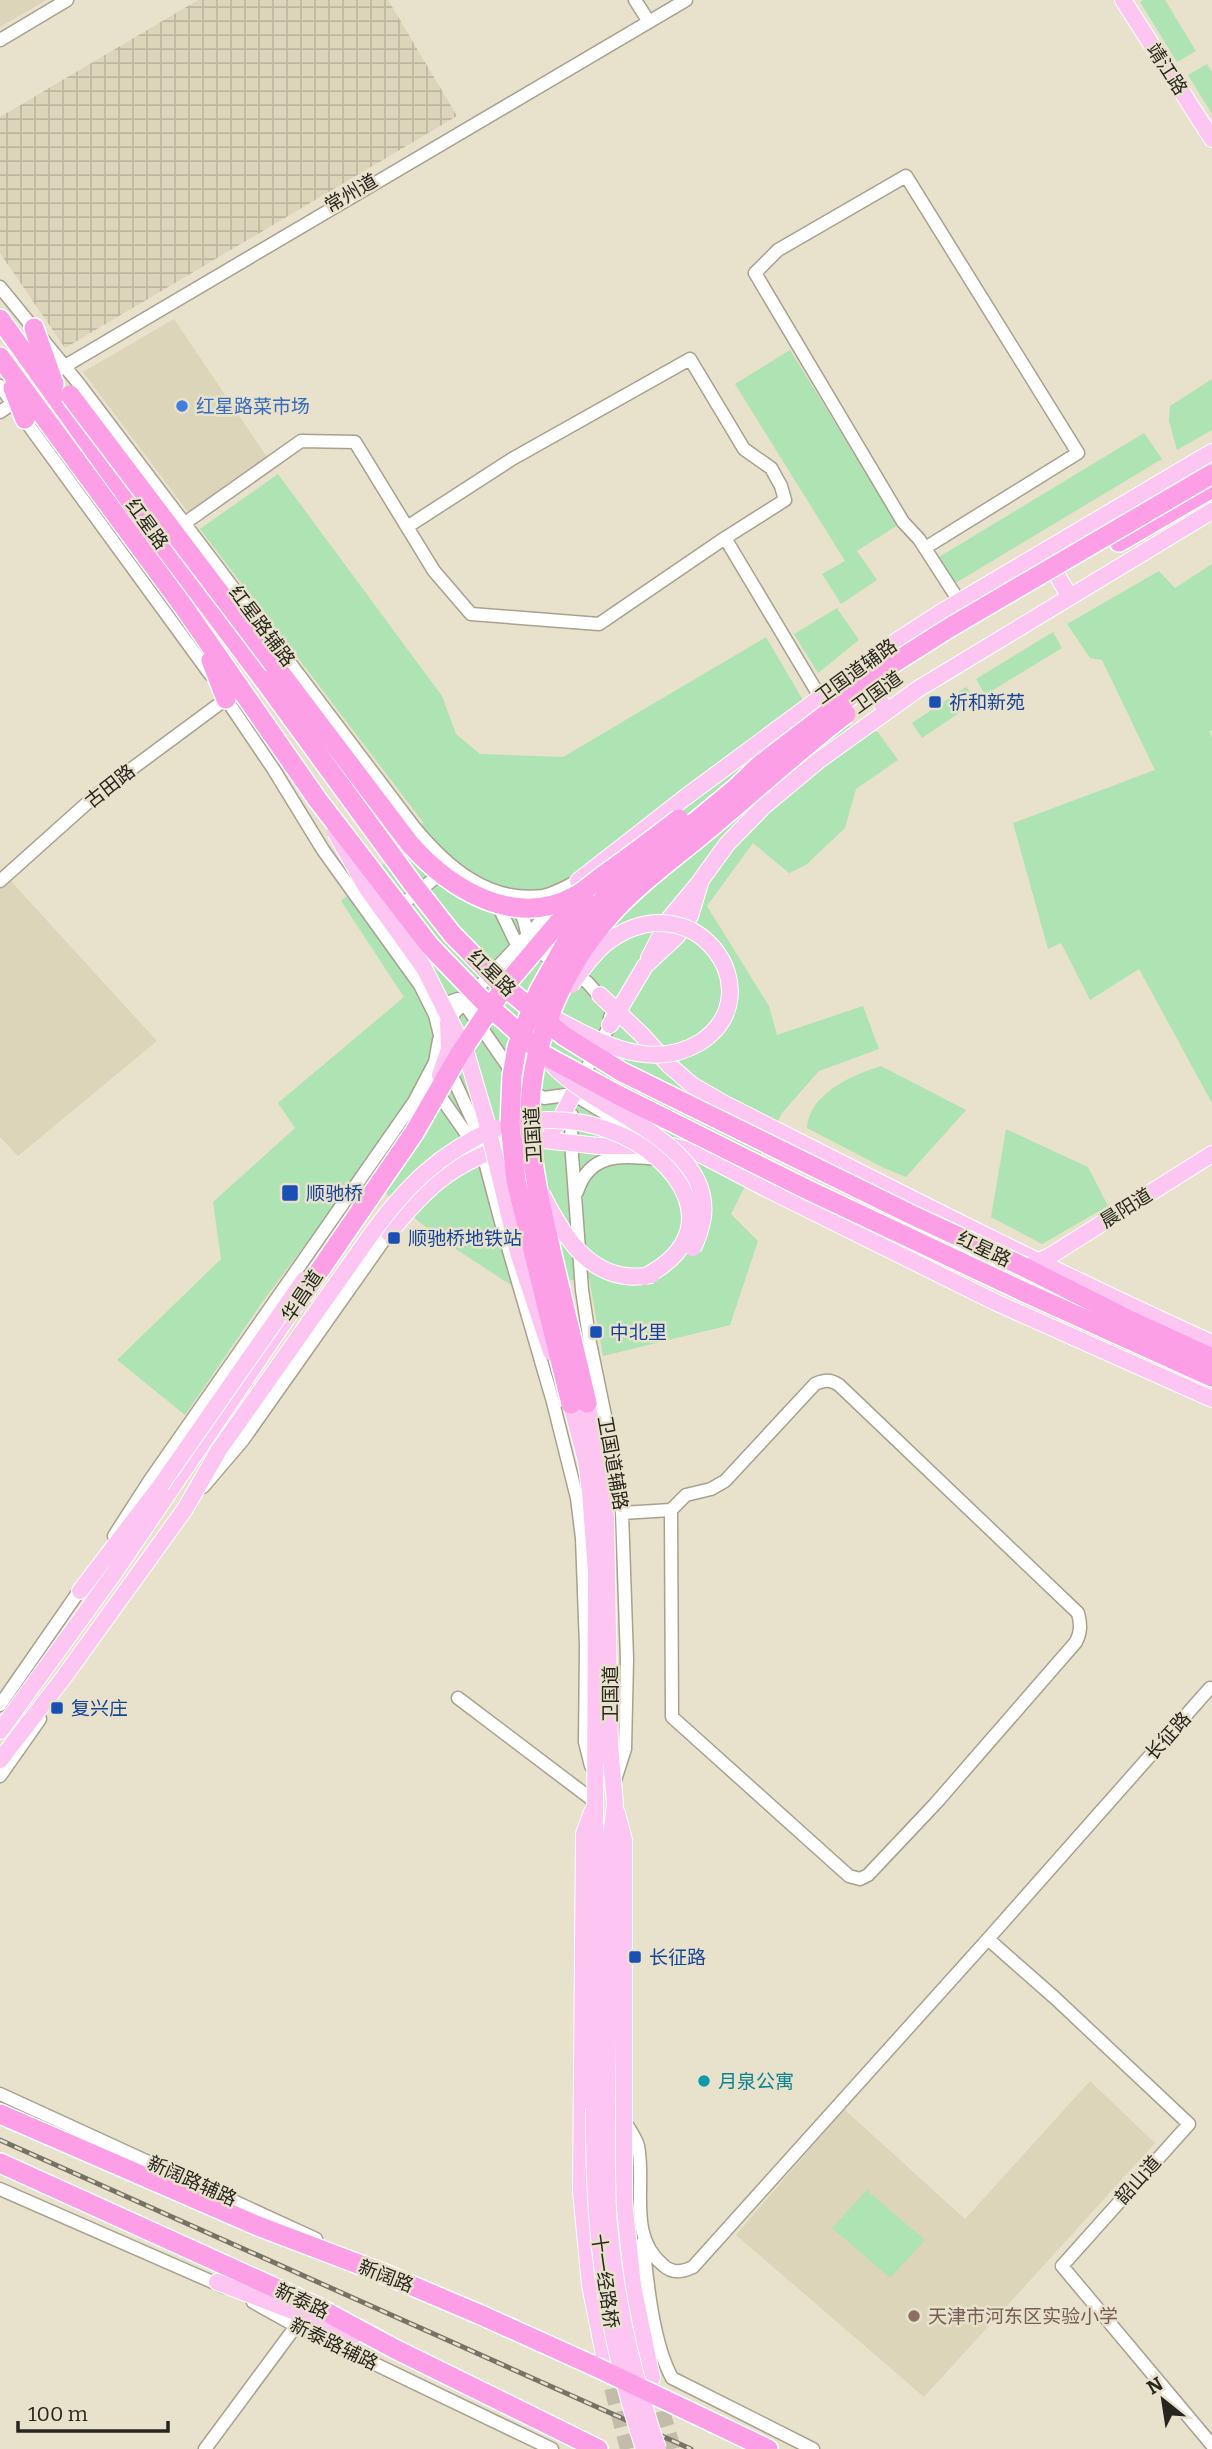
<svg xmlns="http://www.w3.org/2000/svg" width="1212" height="2449" font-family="Bitter,'Noto Sans SC',serif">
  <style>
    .built { fill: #ddd5ba }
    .industrial { fill: url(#industrial-grid) }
    .green { fill: #aee3b3 }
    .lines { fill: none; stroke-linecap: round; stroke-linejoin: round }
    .major-tunnel { stroke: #c2bcaa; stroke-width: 16; stroke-dasharray: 16 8; stroke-linecap: butt }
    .minor-casing { stroke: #a7a18e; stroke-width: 15 }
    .major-casing { stroke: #fff; stroke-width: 18 }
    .highway-casing { stroke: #fff; stroke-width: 22 }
    .minor { stroke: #fff; stroke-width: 12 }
    .major { stroke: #fdc5f1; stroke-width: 16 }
    .highway { stroke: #fc9fe7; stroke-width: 19 }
    .rail-casing { stroke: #767265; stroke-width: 5 }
    .rail { stroke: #e8e2cd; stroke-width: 2.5; stroke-dasharray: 8; stroke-linecap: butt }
    .major-bridge-casing { stroke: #fff; stroke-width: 18; stroke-linecap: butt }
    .highway-bridge-casing { stroke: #fff; stroke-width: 22; stroke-linecap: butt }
    .major-bridge { stroke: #fdc5f1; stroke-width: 16 }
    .highway-bridge { stroke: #fc9fe7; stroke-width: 19 }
    .shop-dot { fill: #3f7fe0; stroke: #e8e2cd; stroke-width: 2.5 }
    .transit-dot { fill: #1a4fb4; stroke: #e8e2cd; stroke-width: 2.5 }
    .culture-dot { fill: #0f9aa8; stroke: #e8e2cd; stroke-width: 2.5 }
    .education-dot { fill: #8d6e63; stroke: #e8e2cd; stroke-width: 2.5 }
    .labels { text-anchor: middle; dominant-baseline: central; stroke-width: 5; stroke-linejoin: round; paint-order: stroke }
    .street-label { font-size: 19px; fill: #28251e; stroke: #e8e2cd }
    .shop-label { font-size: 19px; fill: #366cbe; stroke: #e8e2cd; text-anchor: start }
    .transit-label { font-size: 19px; fill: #164399; stroke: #e8e2cd; text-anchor: start }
    .culture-label { font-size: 19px; fill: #0d838f; stroke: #e8e2cd; text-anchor: start }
    .education-label { font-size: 19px; fill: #785e54; stroke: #e8e2cd; text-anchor: start }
  </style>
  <defs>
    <pattern id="industrial-grid" width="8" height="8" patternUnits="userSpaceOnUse" patternTransform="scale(1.75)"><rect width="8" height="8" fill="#ddd5ba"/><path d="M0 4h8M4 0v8" fill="none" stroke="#beb79f"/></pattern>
  </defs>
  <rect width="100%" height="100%" fill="#e8e2cd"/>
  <path class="built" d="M0,0H47L0,27Z
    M174,319L267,457L188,512L83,372Z
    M10,880L157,1041L18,1156L0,1137V889Z
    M1090,2081L1155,2143L924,2397L736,2235L844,2109L965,2219Z"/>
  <path class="industrial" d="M198,0H388L457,116L65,348L0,253V117Z"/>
  <path class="green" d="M1143,0H1165L1196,51L1177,62L1140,2Z
    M1207,64L1212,72V114L1188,75Z
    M790,350L898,525L857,551L877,580L841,604L822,574L845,561L735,384Z
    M1212,379V430L1177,450L1169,421L1170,406Z
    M1144,433L1162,459L954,584L939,557Z
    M278,474L442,696L456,734L480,754L563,757L766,637L813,717L878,732L898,760L856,789L845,828L806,865L789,873L753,843L707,906L769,1006L777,1035L863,1006L879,1049L819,1071L782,1113L731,1214L758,1241L730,1325L603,1356L589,1278L514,1287L436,1236L360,1171L263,1301L185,1415L117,1360L221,1259L213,1202L295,1128L278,1103L404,997L341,901L411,840L423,822L200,529Z
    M1212,564V730L1209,732L1212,737V1103L1139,969L1090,1000L1061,943L1048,949L1013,823L1155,770L1102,660L1090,658L1067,624L1159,571L1175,588Z
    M837,608L859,640L818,673L794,634Z
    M1053,632L1062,648L985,695L976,679Z
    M966,687L977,701L922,738L912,723Z
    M881,1066L966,1110L906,1177L884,1168L807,1128C809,1093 853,1075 881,1066Z
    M1006,1129L1088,1167L1108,1206L1042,1244L991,1217Z
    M867,2190L925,2240L890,2278L832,2228Z"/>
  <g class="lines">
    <path class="major-tunnel" d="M606,2365L628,2449
      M655,2388L673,2449"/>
    <defs>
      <path id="minor" d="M635,0L649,22
        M0,40L67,0
        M0,287L79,384L414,827C447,867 488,903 543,896C554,894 567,886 578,881
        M60,369L686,0
        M0,386L210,674
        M0,412L20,398
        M185,523L301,441L355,442L434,571L471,614L599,624L725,538L820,697
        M407,527L512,459L690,359L744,449L771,468L781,486L785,500L725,538
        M925,548L1078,453L906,176L778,250L755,273L903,522L919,539L959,601
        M222,693L274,770L323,850L420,985L435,1015L448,1067L476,1128L505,1237L553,1402L577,1498L582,1538L586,1646L585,1742L591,1766
        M0,881L95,796L226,699
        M496,901L517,945
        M516,902L524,920L529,941
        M394,911L445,870
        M531,947L587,982L603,1000
        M436,1000L446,1003L458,999L464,1003L514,1075
        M444,1024L556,905
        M435,1089L475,1146
        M526,1089L544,1098L573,1094L610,1025V1017
        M573,1094L635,1131
        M572,1115L571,1142L582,1290L590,1343L615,1464L622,1513L627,1659L625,1749L615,1780
        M577,1192C590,1151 623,1156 658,1159
        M203,1487L243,1440L389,1233
        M622,1513L671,1510L672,1717L849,1876L860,1879L868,1875L936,1803L1076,1642C1081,1632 1081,1625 1078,1613L839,1385C830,1379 824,1380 815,1384L725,1481L711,1489L686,1495L671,1510
        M114,1536L150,1480L414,1102L435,1062L439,1040
        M458,1698L594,1801
        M0,1705L84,1584
        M0,1776L40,1719
        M988,1939L1055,1998L1189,2124L1062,2266L1212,2445
        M0,2094L316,2239
        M625,2122C629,2129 636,2138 638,2146C646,2186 627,2235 663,2265C673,2274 682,2272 693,2267L988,1939L1210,1688
        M0,2189L224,2287
        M643,2242C647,2281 653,2344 672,2378L813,2449
        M253,2302L296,2326L552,2449
        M205,2449L296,2326"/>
      <path id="major" d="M1123,0L1212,139
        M1046,557L1070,597
        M860,673L887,711
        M578,881L687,796L898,640L943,611L1212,452
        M649,958L669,919L698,884
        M600,995L643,1036L669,1065L692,1085L723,1103C885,1185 1046,1268 1212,1343
        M610,1025L645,966L677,936L690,916L701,880L727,844L764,806L818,761L918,689L1212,511
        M552,1130L558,1124L573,1094
        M534,1139L599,1146H672L696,1152L765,1188L995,1302L1212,1399
        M389,1233C426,1188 449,1166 505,1146
        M1033,1264L1050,1256L1212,1154
        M587,1403L599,1458L606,1517L610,1746L615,1804L611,1835L607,2108
        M571,1404L586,1461L590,1491L596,1572L594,2108
        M80,1591L161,1485
        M0,1731L115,1572L302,1296
        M0,1760L64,1677L185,1509L219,1450L370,1236
        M592,1812L584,1834L581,2191L590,2285L604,2355
        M617,1813L624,1840V2200L633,2286L652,2378
        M217,2282L355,2335"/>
      <path id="highway" d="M0,319L136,509L264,680
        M34,328L54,384
        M0,357L183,606L317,799
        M13,388L25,419
        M1119,542L1212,488
        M211,660L226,699
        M1024,1267L1131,1321L1212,1358
        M1020,1290L1212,1377
        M0,2114L258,2226L382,2273L481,2315L594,2366
        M0,2163L315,2306L395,2349L598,2449
        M676,2405L768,2449"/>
    </defs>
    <use href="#minor" class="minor-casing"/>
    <use href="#major" class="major-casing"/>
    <use href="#highway" class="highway-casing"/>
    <use href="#minor" class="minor"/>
    <use href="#major" class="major"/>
    <use href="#highway" class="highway"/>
    <defs>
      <path id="rail" d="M0,2140L691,2449"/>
    </defs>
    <use href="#rail" class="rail-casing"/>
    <use href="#rail" class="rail"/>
    <defs>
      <path id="major-bridge" d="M335,832L366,887L424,968L466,1052L486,1120L519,1256L551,1352
        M544,1013C572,1027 606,1048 637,1053C658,1057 680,1054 699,1043C777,994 693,875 605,944C591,956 581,971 571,985
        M550,1062C591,1111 712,1139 703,1217C701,1228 698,1238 693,1248
        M440,1075L449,1049L448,1022
        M521,1122C551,1118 583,1120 611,1131C680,1156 731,1233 644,1277
        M542,1194C565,1240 594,1286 652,1275
        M370,1236C406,1186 439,1153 496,1128
        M161,1485L304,1280
        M594,2108C593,2232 605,2331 644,2449
        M607,2108C607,2147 606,2186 609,2225C616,2302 633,2376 658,2449"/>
      <path id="highway-bridge" d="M70,395L410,844C450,889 514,929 575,896C585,891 593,883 601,877C628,858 653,839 679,819
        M264,680L412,883L452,934L499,982L564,1036L622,1072L912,1215L1024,1267
        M317,799L430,946L484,1002L544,1055L618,1095L806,1189L1020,1290
        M302,1296L414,1133L459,1055L507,983L558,923L584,897
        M587,1403C576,1356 565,1310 554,1263C543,1216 531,1170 530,1122C528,1048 562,968 611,914C642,880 681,853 716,823C759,787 801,748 846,714
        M571,1404L516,1181L510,1124L512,1076L517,1047L539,991L566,943L586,917L612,891L736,788L760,765L889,666L949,628L1212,474
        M594,2366L676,2405"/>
    </defs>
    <use href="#major-bridge" class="major-bridge-casing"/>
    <use href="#highway-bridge" class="highway-bridge-casing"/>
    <use href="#major-bridge" class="major-bridge"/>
    <use href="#highway-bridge" class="highway-bridge"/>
  </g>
  <circle class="shop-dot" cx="182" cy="406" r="7"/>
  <g class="transit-dot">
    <rect x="928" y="695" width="14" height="14" rx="3.5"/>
    <rect x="281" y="1184" width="18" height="18" rx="3.5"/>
    <rect x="387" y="1231" width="14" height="14" rx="3.5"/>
    <rect x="589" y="1325" width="14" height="14" rx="3.5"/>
    <rect x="50" y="1701" width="14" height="14" rx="3.5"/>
    <rect x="628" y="1950" width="14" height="14" rx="3.5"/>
  </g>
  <circle class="culture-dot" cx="704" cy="2081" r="7"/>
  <circle class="education-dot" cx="914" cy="2316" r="7"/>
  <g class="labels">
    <g class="street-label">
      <text transform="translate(1167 69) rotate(57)">靖江路</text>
      <text transform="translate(351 193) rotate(-30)">常州道</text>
      <text transform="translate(147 524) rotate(54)">红星路</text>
      <text transform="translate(262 626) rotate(53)">红星路辅路</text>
      <text transform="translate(856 671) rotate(-36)">卫国道辅路</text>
      <text transform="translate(877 692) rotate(-36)">卫国道</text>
      <text transform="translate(110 786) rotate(-38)">古田路</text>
      <text transform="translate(492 973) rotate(44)">红星路</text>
      <text transform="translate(533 1135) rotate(-93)">卫国道</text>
      <text transform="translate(1126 1208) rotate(-32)">晨阳道</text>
      <text transform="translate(984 1249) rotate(25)">红星路</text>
      <text transform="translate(302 1296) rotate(-56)">华昌道</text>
      <text transform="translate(613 1463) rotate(80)">卫国道辅路</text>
      <text transform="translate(610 1694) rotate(-90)">卫国道</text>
      <text transform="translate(1168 1736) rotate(-48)">长征路</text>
      <text transform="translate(1138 2180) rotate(-48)">韶山道</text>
      <text transform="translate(192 2181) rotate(24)">新阔路辅路</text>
      <text transform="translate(386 2276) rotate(21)">新阔路</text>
      <text transform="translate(605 2281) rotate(82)">十一经路桥</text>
      <text transform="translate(302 2301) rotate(25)">新泰路</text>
      <text transform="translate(334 2344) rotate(26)">新泰路辅路</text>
    </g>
    <g class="shop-label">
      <text x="196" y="406">红星路菜市场</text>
    </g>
    <g class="transit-label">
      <text x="949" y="702">祈和新苑</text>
      <text x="306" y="1193">顺驰桥</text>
      <text x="408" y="1238">顺驰桥地铁站</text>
      <text x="610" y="1332">中北里</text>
      <text x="71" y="1708">复兴庄</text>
      <text x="649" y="1957">长征路</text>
    </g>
    <g class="culture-label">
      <text x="718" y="2081">月泉公寓</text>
    </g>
    <g class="education-label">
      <text x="928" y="2316">天津市河东区实验小学</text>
    </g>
  </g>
  <g transform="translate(1163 2400) rotate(330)" stroke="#e8e2cd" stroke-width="5" paint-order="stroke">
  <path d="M0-5L12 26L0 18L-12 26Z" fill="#28251e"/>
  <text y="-10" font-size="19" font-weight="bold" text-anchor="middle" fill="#28251e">N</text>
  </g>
  <path d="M18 2421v10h150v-10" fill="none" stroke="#28251e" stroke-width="3.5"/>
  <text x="28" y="2421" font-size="21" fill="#28251e" stroke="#e8e2cd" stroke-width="5" paint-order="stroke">100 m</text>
</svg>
